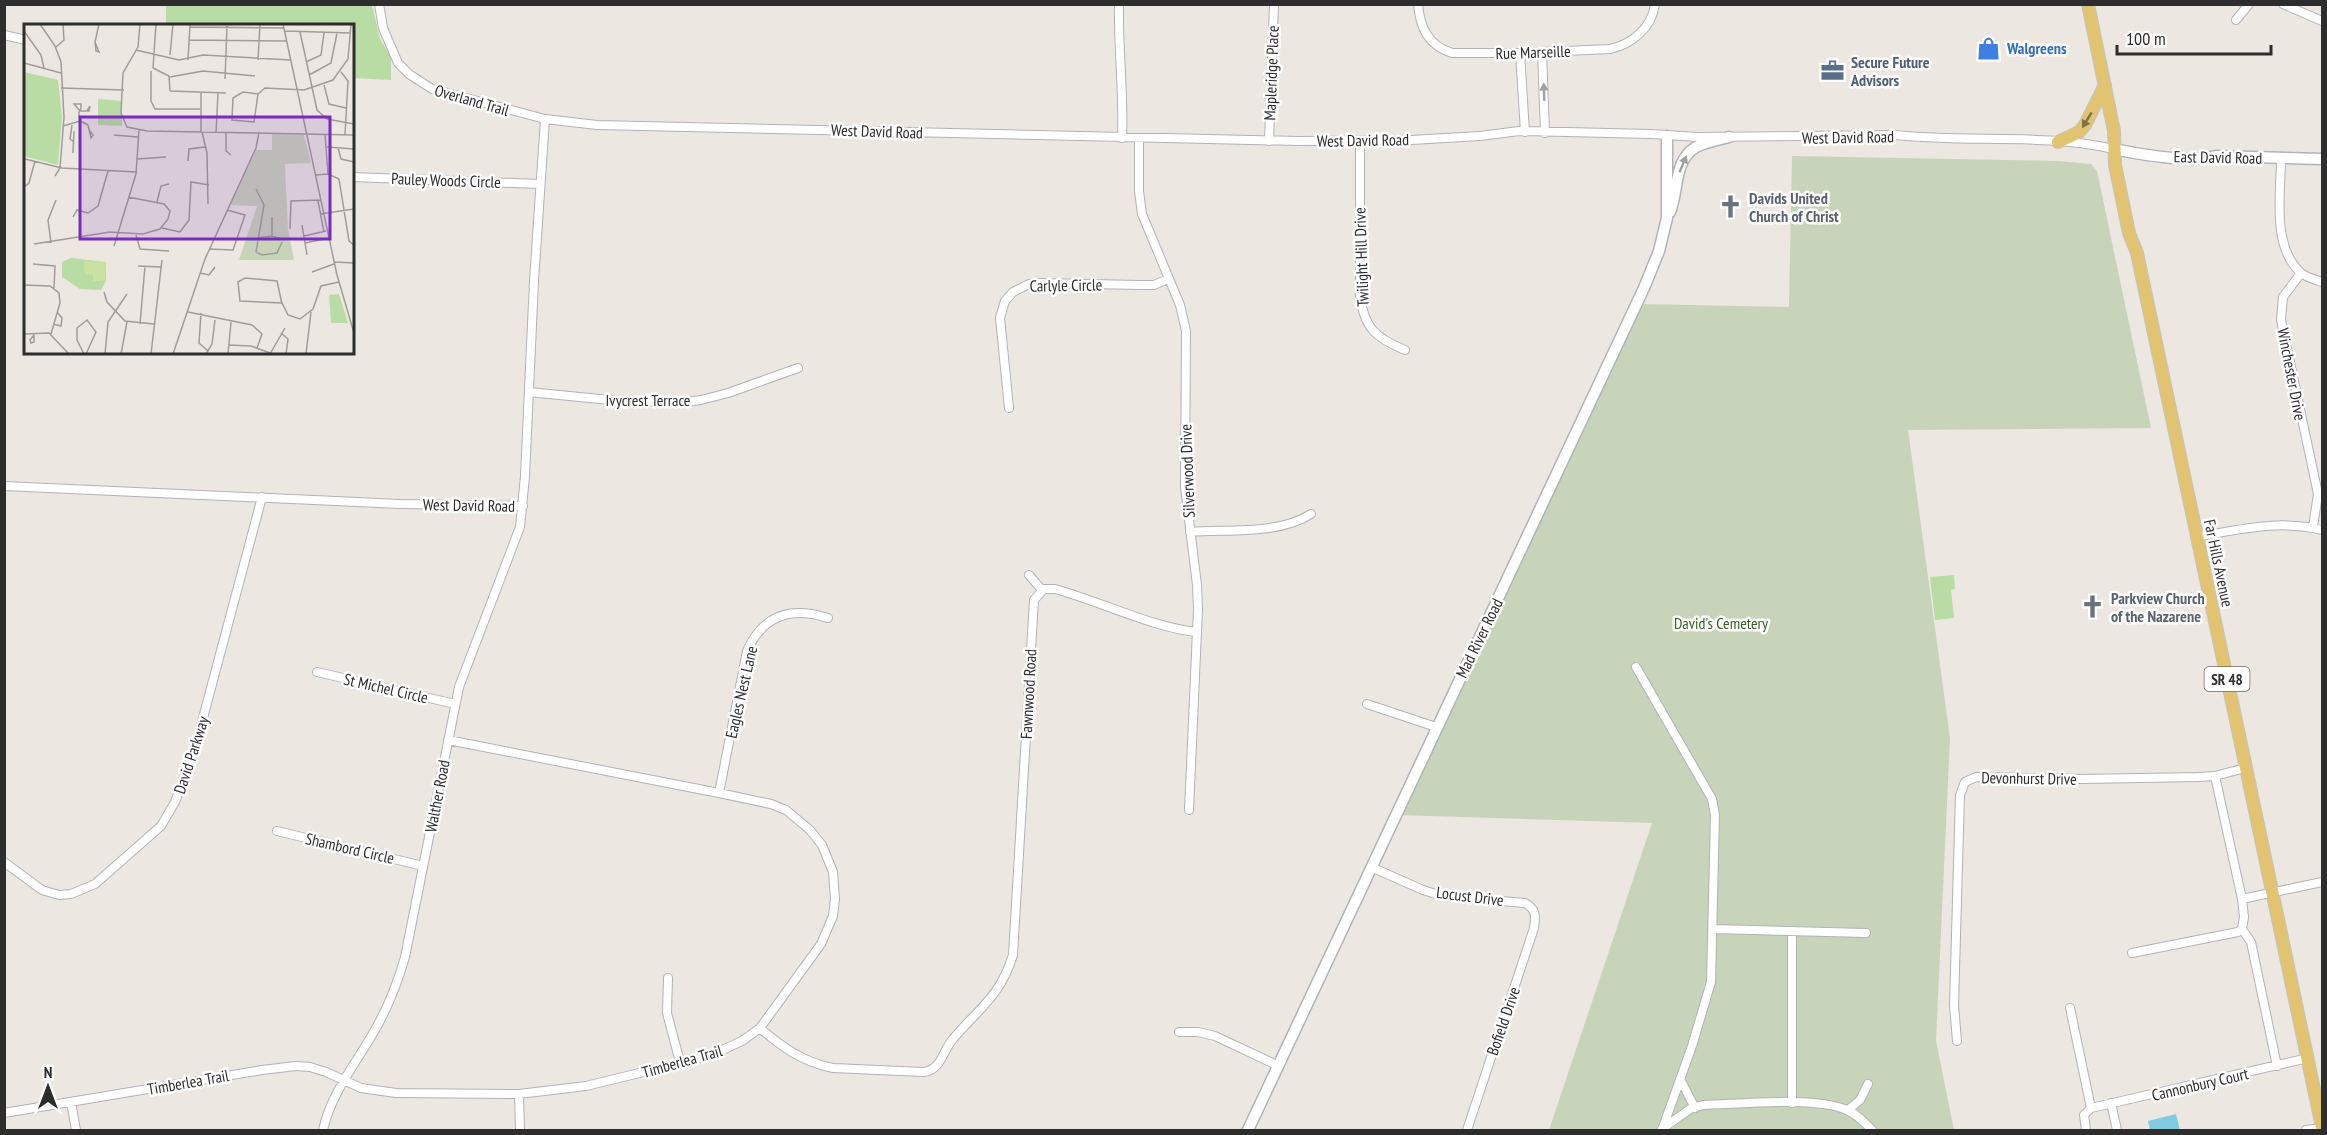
<svg xmlns="http://www.w3.org/2000/svg" width="2327" height="1135" font-family="'PT Sans Narrow',sans-serif">
  <style>
    .green { fill: #b9dca4 }
    .cemetery { fill: #c8d4ba }
    .water { fill: #81cbe1 }
    .lines { fill: none; stroke-linecap: round; stroke-linejoin: round }
    .street-casing { stroke: #b1b3bb; stroke-width: 10 }
    .secondary-casing { stroke: #b1b3bb; stroke-width: 13 }
    .primary-casing { stroke: #c4c4c4; stroke-width: 14 }
    .street { stroke: #fff; stroke-width: 8 }
    .secondary { stroke: #fff; stroke-width: 10 }
    .primary { stroke: #e1c371; stroke-width: 12 }
    .oneway { fill: #a0a0a0 }
    .oneway2 { fill: #7e704c }
    .labels { text-anchor: middle; dominant-baseline: central; stroke-width: 5; stroke-linejoin: round; paint-order: stroke }
    .shield { fill: #fff; stroke: #6c6c6c; stroke-width: 1.5 }
    .shield-label { font-size: 15px; font-weight: bold; fill: #2d2d2d }
    .shop-label { font-size: 16px; font-weight: bold; fill: #366cbe; stroke: #fff; text-anchor: start }
    .street-label { font-size: 16px; fill: #2d2d2d; stroke: #fff }
    .service-label { font-size: 16px; font-weight: bold; fill: #4e5e75; stroke: #fff; text-anchor: start }
    .worship-label { font-size: 16px; font-weight: bold; fill: #5b616d; stroke: #fff; text-anchor: start }
    .park-label { font-size: 16px; fill: #336224; stroke: #fff }
    .inset-road { fill: none; stroke: #a09d99; stroke-width: 1.5 }
    .view { fill: #7b2cbf; fill-opacity: 0.15; stroke: #7b2cbf; stroke-width: 3 }
    .inset-edge { fill: none; stroke: #2d2d2d; stroke-width: 3 }
  </style>
  <rect width="100%" height="100%" fill="#ece7e1"/>
  <path class="green" d="M166,5H372L380,39L391,57V80L353,78L352,26L166,25Z
    M1954,575L1955,589L1951,590L1954,618L1935,620L1930,577Z"/>
  <path class="cemetery" d="M1792,156L2058,161L2091,164L2097,171L2151,428L1908,430L1950,738L1936,1041L1954,1130H1549L1652,823L1396,815L1637,304L1789,307Z"/>
  <path class="water" d="M2176,1114L2180,1130H2150L2148,1121Z"/>
  <g class="lines">
    <defs>
      <path id="street" d="M379,4L383,28L398,63L409,74L432,89L545,119L597,125L1298,141L1411,140L1480,136L1519,131L1651,134L1698,137L1896,135C1969,143 2043,133 2114,149
        M1119,4C1118,49 1124,93 1122,138
        M1418,4C1420,28 1428,45 1452,53H1520L1610,49C1632,44 1652,28 1655,4
        M2283,4L2322,21
        M2236,20L2249,4
        M4,35L26,40
        M1542,52L1545,133
        M1520,53L1525,132
        M1139,139V191L1142,214L1180,305L1186,331L1185,487L1197,585L1198,609L1189,810
        M1269,141L1274,4
        M1360,141V297C1365,329 1376,338 1405,350
        M2281,158C2281,193 2271,246 2301,273C2306,277 2316,280 2322,282
        M352,177L540,184
        M2301,273L2283,297L2281,320L2318,494L2313,527
        M529,392L620,401L686,402L701,400L728,393L798,368
        M1009,408L1000,318L1005,301L1013,292L1029,284L1041,283L1140,285H1154L1168,279
        M4,486L400,504L523,506
        M1190,532C1228,529 1278,535 1311,514
        M2196,537C2238,530 2280,519 2322,530
        M1029,575L1042,590
        M1636,667L1712,799L1715,815L1711,982L1692,1046L1662,1130
        M317,672L455,704
        M1367,704L1436,727
        M2215,776L2242,899L2244,917L2242,929
        M719,793L747,651C763,615 791,606 828,618
        M277,831L423,866
        M4,862L42,890L59,895L71,894L95,884L161,826L175,802L195,748L262,497
        M1371,867L1423,890L1442,896L1525,903C1536,909 1536,916 1534,928L1467,1130
        M2242,899L2322,882
        M1713,929L1866,933
        M2242,929L2251,942L2277,1066
        M1792,931V1103
        M2132,953L2238,932L2242,929
        M668,978L667,1013L680,1062
        M2070,1008L2091,1108
        M760,1028C783,1048 803,1062 833,1068L923,1072C941,1071 943,1050 953,1039C979,1008 1000,997 1013,955L1034,600L1044,589H1055C1099,601 1154,628 1197,632
        M1179,1032H1198L1215,1036L1279,1066
        M1957,1041L1954,1005L1960,795L1965,782L1976,777L2082,779L2199,777L2215,776L2245,768
        M1680,1079L1695,1108
        M519,1094L520,1130
        M71,1102L76,1130
        M2111,1103L2117,1130
        M2091,1108L2308,1058
        M1848,1110L1860,1100L1868,1084
        M4,1113L262,1070L296,1066L310,1067L326,1072L361,1088L396,1093L519,1094L586,1086L709,1056L742,1041L760,1028L821,944L833,916L835,899L833,872L822,845L810,830L786,810L771,804L719,793L448,740
        M1662,1129L1690,1109L1703,1105C1740,1104 1816,1096 1847,1110C1858,1115 1864,1122 1872,1130
        M323,1130C331,1094 354,1066 372,1035C387,1010 397,985 405,957L459,687L520,527L525,476L534,281L545,119
        M2086,1130L2084,1115L2091,1108
        M2306,1130L2322,1128"/>
      <path id="secondary" d="M2114,149C2143,155 2188,163 2216,156L2322,159
        M1670,212C1679,190 1673,161 1696,147C1706,142 1718,140 1729,137
        M1248,1130L1644,288L1659,251L1667,218V136"/>
      <path id="primary" d="M2088,4L2114,131L2115,165L2129,233L2137,253L2322,1127
        M2058,142L2079,132L2085,125L2105,85"/>
    </defs>
    <use href="#street" class="street-casing"/>
    <use href="#secondary" class="secondary-casing"/>
    <use href="#primary" class="primary-casing"/>
    <use href="#street" class="street"/>
    <use href="#secondary" class="secondary"/>
    <use href="#primary" class="primary"/>
  </g>
  <defs><path id="oneway-solid" d="M-6-.8H1V-3.2L6.5 0L1 3.2V.8H-6Z" transform="scale(1.5)"/></defs>
  <g class="oneway">
    <use href="#oneway-solid" transform="translate(1544 92) rotate(-92)"/>
    <use href="#oneway-solid" transform="translate(1683 164) rotate(-67)"/>
  </g>
  <use class="oneway2" href="#oneway-solid" transform="translate(2087 120) rotate(121)"/>
  <defs>
    <symbol id="shop-bare" viewBox="-9 -9 18 18"><path d="M-5-2.5h2.3a2.7 3.5 0 0 1 5.4 0H5L5.5 6h-11ZM-1.5-2.5h3a1.5 2.3 0 0 0-3 0Z" fill="#3f7fe0" stroke="#fff" stroke-width="2.5" paint-order="stroke"/></symbol>
    <symbol id="office-bare" viewBox="-9 -9 18 18"><path d="M-6-3h4V-5.5h4V-3h4V5H-6ZM-1-4.5V-3h2v-1.5ZM-6 0V1H6V0Z" fill="#5c6f8a" stroke="#fff" stroke-width="2.5" paint-order="stroke"/></symbol>
    <symbol id="church-bare" viewBox="-9 -9 18 18"><path d="M-1.2-6h2.4v3.5h3.3v2.4h-3.3V6h-2.4V-.1h-3.3v-2.4h3.3Z" fill="#6b7280" stroke="#fff" stroke-width="2.5" paint-order="stroke"/></symbol>
  </defs>
  <g fill-rule="evenodd">
    <use href="#shop-bare" x="1972" y="32" width="33" height="33"/>
    <use href="#office-bare" x="1816" y="54" width="33" height="33"/>
    <use href="#church-bare" x="1714" y="190" width="33" height="33"/>
    <use href="#church-bare" x="2076" y="590" width="33" height="33"/>
  </g>
  <g class="labels">
    <rect class="shield" x="2204.5" y="667" width="45" height="24" rx="4.5"/>
    <g class="shield-label">
      <text x="2227" y="679">SR 48</text>
    </g>
    <g class="shop-label">
      <text x="2007" y="48">Walgreens</text>
    </g>
    <g class="street-label">
      <text transform="translate(1533 52) rotate(-2)">Rue Marseille</text>
      <text transform="translate(1271 73) rotate(-88)">Mapleridge Place</text>
      <text transform="translate(472 100) rotate(16)">Overland Trail</text>
      <text transform="translate(877 131) rotate(2)">West David Road</text>
      <text transform="translate(1848 137) rotate(-1)">West David Road</text>
      <text transform="translate(1363 140) rotate(-1)">West David Road</text>
      <text transform="translate(2218 157) rotate(1)">East David Road</text>
      <text transform="translate(446 180) rotate(2)">Pauley Woods Circle</text>
      <text transform="translate(1361 257) rotate(-92)">Twilight Hill Drive</text>
      <text transform="translate(1066 285) rotate(-1)">Carlyle Circle</text>
      <text transform="translate(2292 374) rotate(79)">Winchester Drive</text>
      <text x="648" y="400">Ivycrest Terrace</text>
      <text transform="translate(1187 471) rotate(-92)">Silverwood Drive</text>
      <text transform="translate(469 505) rotate(1)">West David Road</text>
      <text transform="translate(2219 563) rotate(78)">Far Hills Avenue</text>
      <text transform="translate(1479 638) rotate(-64)">Mad River Road</text>
      <text transform="translate(386 688) rotate(13)">St Michel Circle</text>
      <text transform="translate(741 692) rotate(-77)">Eagles Nest Lane</text>
      <text transform="translate(1028 694) rotate(-87)">Fawnwood Road</text>
      <text transform="translate(191 755) rotate(-72)">David Parkway</text>
      <text transform="translate(2029 778) rotate(1)">Devonhurst Drive</text>
      <text transform="translate(437 796) rotate(-79)">Walther Road</text>
      <text transform="translate(350 848) rotate(13)">Shambord Circle</text>
      <text transform="translate(1470 896) rotate(7)">Locust Drive</text>
      <text transform="translate(1503 1021) rotate(-71)">Bofield Drive</text>
      <text transform="translate(682 1061) rotate(-16)">Timberlea Trail</text>
      <text transform="translate(188 1082) rotate(-10)">Timberlea Trail</text>
      <text transform="translate(2200 1084) rotate(-13)">Cannonbury Court</text>
    </g>
    <g class="service-label">
      <text x="1851" y="62">Secure Future<tspan x="1851" dy="18">Advisors</tspan></text>
    </g>
    <g class="worship-label">
      <text x="1749" y="198">Davids United<tspan x="1749" dy="18">Church of Christ</tspan></text>
      <text x="2111" y="598">Parkview Church<tspan x="2111" dy="18">of the Nazarene</tspan></text>
    </g>
    <g class="park-label">
      <text x="1721" y="623">David's Cemetery</text>
    </g>
  </g>
  <g transform="translate(24 24)">
    <rect width="330" height="330" fill="#ece7e1"/>
    <path d="M0,48L34,56L38,92L34,141L0,132ZM74,75L98,77V102L74,101ZM47,234L82,238V257L77,266L56,265L38,253V238ZM315,270L324,299H307L305,271Z" fill="#b9dca4"/>
    <path d="M248,110L280,111L287,139L261,140L264,205L270,236H215L233,182L206,181L232,126H248Z" fill="#c8d4ba"/>
    <path d="M60,237L82,238L81,257H69V250L61,251Z" fill="#c9e2a1"/>
    <path class="inset-road" d="M16,0L31,22L37,38L40,93L36,144L31,152M116,0L114,23L99,49L97,89L103,103L123,107L330,111M259,0L313,251L330,309M166,3L260,4M0,7L17,31L20,44M261,7L327,9M276,8L293,86L303,95L330,100M165,16L263,17M71,18L75,28L72,27L71,18L75,0M32,23L40,16L39,0M112,26L155,36L179,31L267,36M146,31L149,0M164,36L166,0M234,36L236,0M282,38L297,31L300,9M0,39L37,49M129,44L132,0M129,44L145,52L146,67M127,47V77L131,85H176M317,48L324,57L321,111M285,51L307,39L313,9M146,53L179,47L231,52M201,55L203,2M300,61L305,80L322,84M37,64L100,66M146,67L202,69M219,68L234,70L230,98L208,96L209,74ZM234,70L241,64L280,66L309,56L324,35L327,0M56,97L55,91V88L56,87L57,84V80H50L56,87H65L66,82L63,87M48,101L46,115L50,118M64,101L67,114L69,111L65,106M39,102L56,97L64,101L59,98M177,108V68M178,108L183,129L184,180M192,109L194,69M202,109V127L207,131M301,110L304,150M90,111L114,113M303,123L330,125M314,124L317,135L330,138M49,129L50,107M1,135L38,144L112,148M113,135L142,133M164,137L165,125L181,123M292,151L304,150L315,155M315,155L325,217L330,221M0,163L5,159L11,137M232,165L240,181L232,228L238,231L253,229L258,218M294,177L300,208M133,178L137,162L145,160M296,190L330,185M49,193L53,186L64,189L74,182L84,147M248,193V212M278,201L283,231M138,204L156,208L165,196L167,158L185,161M266,205L267,177L297,176M112,211L116,225L145,227M280,212L302,207M234,214L248,212L258,215M27,219L24,196L32,176M281,219L305,214M10,220L86,208L119,210L136,205L144,195L146,187L140,180L104,173M90,222L112,150L115,106M185,225L209,226L221,191L203,186M310,238L330,239M9,240L31,242L30,264M114,242L137,243M288,248L310,240M176,249L185,251L191,243L189,246M0,261L26,262L35,269L36,279L27,310M80,268L83,278L101,297L130,300M258,280L253,257L221,254L214,258L216,277L258,279L264,291L276,295L289,285L297,262L315,258M164,288L228,301L238,310L233,324M177,289L175,319L184,327M29,300L37,302L38,294L33,288M116,300L121,242M257,309L264,315L262,330M0,310L25,309L45,330M10,311V318L7,319L6,316ZM204,321L227,322L246,329M60,330L53,316V304L63,296L72,308L62,330M81,330L84,298L103,270M97,330L103,298M127,330L138,236M149,330L181,235L232,124L235,108M182,330L188,320L191,296M204,330L207,298M246,330L261,304M282,330L287,288"/>
    <path class="view" d="M56,93H306V215H56Z"/>
    <rect width="330" height="330" class="inset-edge"/>
  </g>
  <rect width="2327" height="1135" fill="none" stroke="#2d2d2d" stroke-width="12"/>
  <g transform="translate(48 1087)" stroke="#ffffff" stroke-width="4.5" paint-order="stroke">
  <path d="M0-4.5L10 22L0 15L-10 22Z" fill="#2d2d2d"/>
  <text y="-9" font-size="16" font-weight="bold" text-anchor="middle" fill="#2d2d2d">N</text>
  </g>
  <path d="M2117 45v9h154v-9" fill="none" stroke="#2d2d2d" stroke-width="3"/>
  <text x="2126" y="45" font-size="18" fill="#2d2d2d" stroke="#ffffff" stroke-width="4.5" paint-order="stroke">100 m</text>
</svg>
